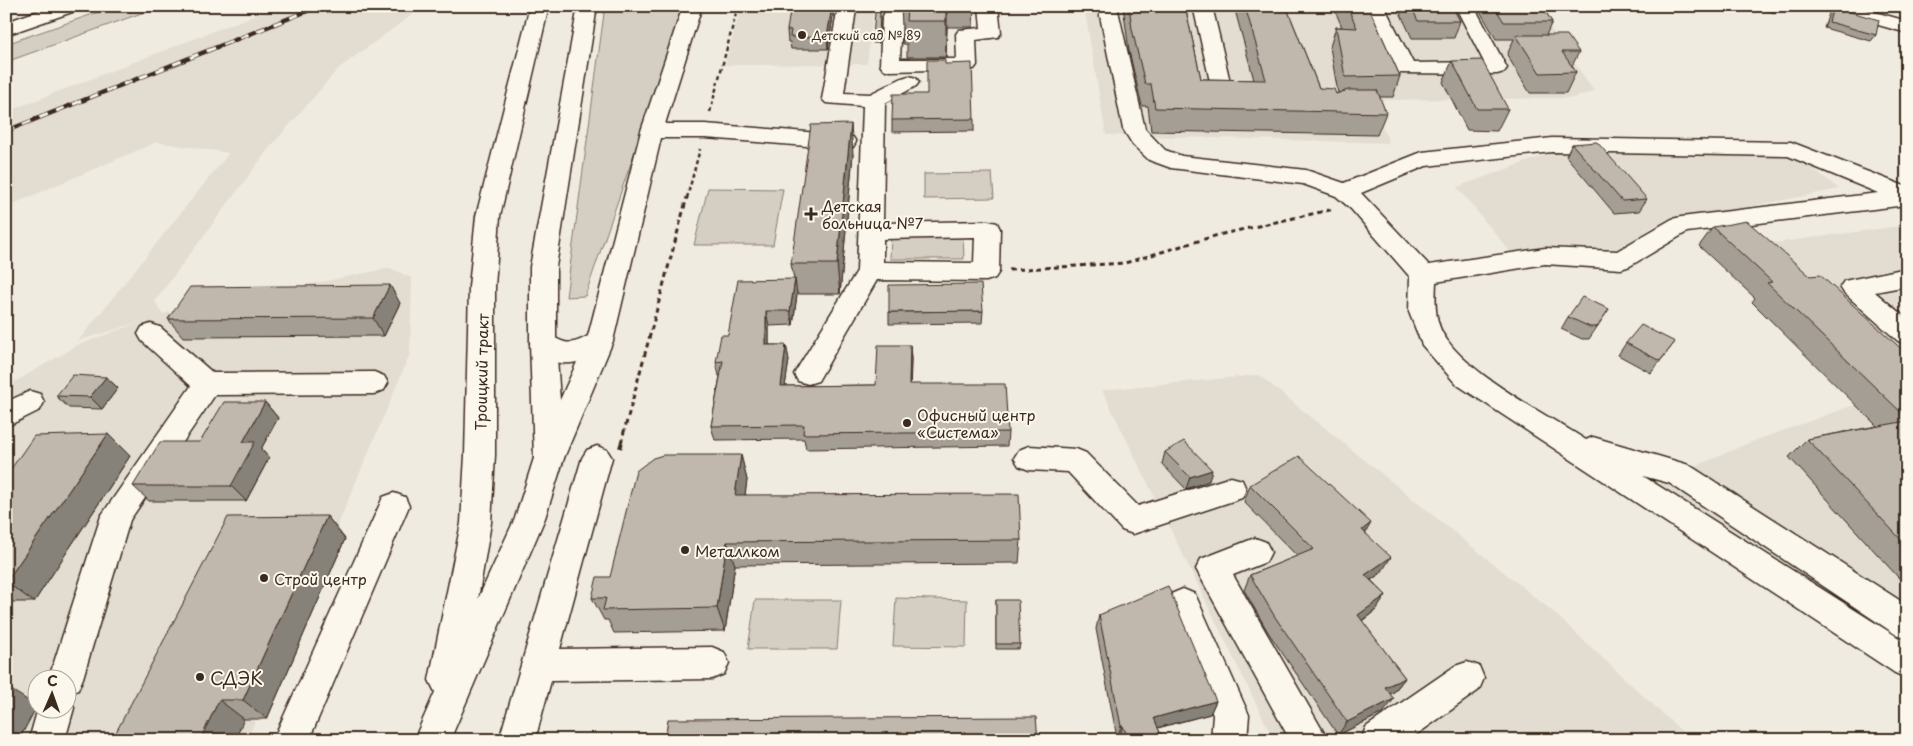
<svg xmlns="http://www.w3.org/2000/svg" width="1913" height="746" font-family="'Playpen Sans',sans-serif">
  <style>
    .built { fill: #e2dcd1; fill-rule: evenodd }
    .green { fill: #d5cec3; stroke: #887c70 }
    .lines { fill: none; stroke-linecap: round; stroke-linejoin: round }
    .minor-casing { stroke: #3b2a1e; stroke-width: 3 }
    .major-casing { stroke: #3b2a1e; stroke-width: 3 }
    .path-far2 { stroke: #3b2a1e; stroke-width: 2.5; stroke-dasharray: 4 3; stroke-linecap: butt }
    .path-far1 { stroke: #3b2a1e; stroke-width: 3; stroke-dasharray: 5 4; stroke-linecap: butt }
    .path { stroke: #3b2a1e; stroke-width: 4; stroke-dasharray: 5.5 4.5; stroke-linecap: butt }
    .minor { fill: #fbf7ec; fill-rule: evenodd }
    .major { fill: #fbf7ec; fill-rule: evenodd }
    .rail-casing { stroke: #3b2a1e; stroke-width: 4.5 }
    .rail { stroke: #fbf7ec; stroke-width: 3; stroke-dasharray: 9; stroke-linecap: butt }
    .wall { fill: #a59e95; stroke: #3b2a1e }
    .shaded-wall { fill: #868179; stroke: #3b2a1e }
    .building { fill: #c0b8ad; stroke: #3b2a1e }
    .poi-dot { fill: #3b2a1e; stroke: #fbf7ec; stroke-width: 2 }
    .labels { text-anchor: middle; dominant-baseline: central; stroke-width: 4; stroke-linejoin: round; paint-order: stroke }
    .far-poi-label { font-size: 12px; fill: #3b2a1e; stroke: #fbf7ec; text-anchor: start }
    .poi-label { font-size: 15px; fill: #3b2a1e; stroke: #fbf7ec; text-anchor: start }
    .street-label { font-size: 15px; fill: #3b2a1e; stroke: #fbf7ec }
    .near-poi-label { font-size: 18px; fill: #3b2a1e; stroke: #fbf7ec; text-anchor: start }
  </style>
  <rect width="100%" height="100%" fill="#f0ebe0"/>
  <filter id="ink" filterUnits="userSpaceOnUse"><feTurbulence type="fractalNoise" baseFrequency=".02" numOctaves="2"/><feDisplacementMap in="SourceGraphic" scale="10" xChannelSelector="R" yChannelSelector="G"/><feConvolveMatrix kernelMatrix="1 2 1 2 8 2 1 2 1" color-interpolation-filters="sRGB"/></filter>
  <g filter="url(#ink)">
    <path class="built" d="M278,6H424L339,68L267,151L155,301L162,314L390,268L412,278L410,354L247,740H6V387L78,345L143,321L78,341L229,153L157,142L6,207V112ZM38,678H68V708H38Z
      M741,6H874L867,64L725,65Z
      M1084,6H1535L1594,91L1573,98L1371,100L1389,143L1106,135Z
      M1792,152L1839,189L1654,226L1619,250L1512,254L1457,187L1548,154Z
      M1907,225V438L1722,250Z
      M1259,375L1552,611L1691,740H1274L1102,390Z
      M1857,404L1907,452V644L1654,485L1751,442Z"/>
    <path class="green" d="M116,6H161L6,62V44Z
      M605,6H685L585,296L566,297Z
      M992,173L994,198L924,199V174Z
      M708,188L783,189L773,245H694Z
      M891,233H963L964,259H890Z
      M896,598L967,600L966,647L893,646Z
      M755,600H841L837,649H748Z"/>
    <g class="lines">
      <defs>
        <path id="minor" d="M52,6H80L78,10L6,35V22Z
          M683,6H702L665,124H705L845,135L853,137L856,142L853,147L845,149L705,138H661L613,341L564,458L559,466L549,470L539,466L534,458L577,362C559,366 539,360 530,343L534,336L543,333C564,340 565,349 588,336L641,131Z
          M838,6H854L856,9L844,93L870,94L902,78L909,76L916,78L919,82L916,86L885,103L883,223L988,221L997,223L1000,229L999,272L995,278L986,281L877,280L818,381L808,384L798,381L794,374L857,271L863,106L826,103L822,99ZM975,237L974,263L883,262V239Z
          M888,6H907L902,18L900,59H957L956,34L959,30L981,28L979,6H998L1001,33L998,37L976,40L977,65L974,69L890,71L883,69L880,65L882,18Z
          M1098,6H1117L1145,129L1165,150L1182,156L1306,170L1344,183L1422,152L1552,138L1791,142L1907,187L1906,205L1687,232L1630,266L1621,269L1545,264L1436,282C1435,302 1434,323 1447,340C1473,377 1547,415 1586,440L1593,437L1689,465L1907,605V638L1895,634L1669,483L1643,476L1907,643V678L1895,673L1456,384L1422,345L1409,312L1410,277L1351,209L1336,196L1303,184L1171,168L1149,160L1133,145L1123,129ZM1552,152L1788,156L1878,193L1681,217L1672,219L1617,251L1545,248L1429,265L1361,193L1426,166Z
          M1193,6H1212L1231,86L1228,90L1221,92L1214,90L1211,86Z
          M1365,6H1384L1413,63L1484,62L1455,6H1474L1507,68L1504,72L1497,74L1399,73Z
          M1822,6H1853L1907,21V33L1824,10Z
          M1907,268V286L1875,292L1907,319V344L1898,341L1844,293L1840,287L1844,281Z
          M151,324L160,327L213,373L374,372L384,376L388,383L384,390L374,394L215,395L130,520L83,678L78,690L68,694V678H49L101,516L191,386L142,341L138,334L142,327Z
          M30,391L40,394L44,402L40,410L6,427V402Z
          M597,446L607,450L612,458L560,649L712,647L724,652L729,663L724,674L712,679L551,681L535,740H499L582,458L587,450Z
          M1029,446L1076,449L1086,453L1138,506L1231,477L1242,480L1246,489L1242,498L1133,534L1122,530L1068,472L1029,470L1019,466L1014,458L1019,450Z
          M394,493L405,497L409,506L309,740H273L379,506L383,497Z
          M1255,538L1266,542L1271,552L1266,562L1233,575L1328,740H1290L1196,569L1201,559Z
          M1183,589L1195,594L1249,715L1247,740H1211L1213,715L1167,604L1171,594Z
          M1467,662L1479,666L1484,678L1479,690L1409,740H1361L1366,727L1455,666Z
          M68,696L74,708L65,740H29L38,708H68Z"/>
        <path id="major" d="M530,6H549L500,216L495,287V455L491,523L478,599L515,518L534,458L530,343V267L578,6H597L556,267V343L564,458L545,518L450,740H420L417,733L435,692L429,680L461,523L465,455L469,287L476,216Z"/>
      </defs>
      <use href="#minor" class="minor-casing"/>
      <use href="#major" class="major-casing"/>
      <path class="path-far2" d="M710,112L738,6
        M687,198L700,149"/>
      <path class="path-far1" d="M1009,270L1125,263L1218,235L1334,209
        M621,443L687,197"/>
      <path class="path" d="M620,448L622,442"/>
      <use href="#minor" class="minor"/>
      <use href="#major" class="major"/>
      <defs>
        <path id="rail" d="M6,131L320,6"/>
      </defs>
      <use href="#rail" class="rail-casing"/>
      <use href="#rail" class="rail"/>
    </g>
    <path class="wall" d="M901,6H974L973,27H947L946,57H907V44H903Z
      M1123,6H1185L1201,79L1254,80L1236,14L1238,6H1286L1319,88L1336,94L1338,93L1330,47L1336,27H1342L1333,6H1368L1400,76L1393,97H1379L1386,113L1377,135L1151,131L1148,106H1142L1129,51Z
      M1397,6H1452L1460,21L1454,38H1412Z
      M1477,6H1542L1552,22L1546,35L1579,52L1572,66L1576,72L1566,93H1530L1507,55L1514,39H1496Z
      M1751,6H1780L1776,13Z
      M1861,6H1882L1879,11Z
      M1833,7L1876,35L1871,41L1824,28L1829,13Z
      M834,9L828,49H791L790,42H788L787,30Z
      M880,12L879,43H873V37Z
      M1452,61L1508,109L1497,131L1467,130L1443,82Z
      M945,64L974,119V131L892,132V120L927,94Z
      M1572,144L1647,199L1639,211L1614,213L1566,156Z
      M853,154L840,294H797L793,325L769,326V345H786L789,360L785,386L876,385L910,345L911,360L910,384L1008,432L1007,446L806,449L804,439L715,440L711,426L720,376H719L716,362L728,335L794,279L791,264Z
      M1713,227L1810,276L1907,354V587L1789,457L1807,439L1877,426L1752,302L1755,298L1699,246Z
      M400,303L384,336L183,337L168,319Z
      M1609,309L1589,339H1582L1561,329L1568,317Z
      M983,311L982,323L889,324V312Z
      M1675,342L1651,373L1618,355L1626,343Z
      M106,377L118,388L102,409L69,408L56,396Z
      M265,402L278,418L261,449L269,458L246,501H149L133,486Z
      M108,434L130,456L34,602H6V476Z
      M1165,452L1209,481L1186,489L1162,464Z
      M741,455L747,480L745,495L1021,540L1019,563L735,565L725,631L614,633L608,620H604L592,598L610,577Z
      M1250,485L1366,533L1381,573L1371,580L1386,595L1376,610L1362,621L1405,678L1394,692L1390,694L1383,713L1338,735L1268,632L1244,590L1250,575L1297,556L1244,502Z
      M327,516L345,539L267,719H244L112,740Z
      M996,600L1020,644L1019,649H996Z
      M1099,615L1216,701L1210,714L1158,728L1163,740H1120L1119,738H1117L1096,629Z"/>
    <path class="shaded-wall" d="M832,6H837L834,9L828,49L827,37Z
      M946,6H947V27L946,57Z
      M851,124L853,154L840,294L837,264Z
      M795,279L797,294L793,325L790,311Z
      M390,285L400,303L384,336L373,318Z
      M766,311L769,326V360L766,345Z
      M786,345L789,360L783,400L781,386Z
      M910,345L911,360L910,399L909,384Z
      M106,377L118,388L102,409L90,397Z
      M265,402L278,418L261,449L269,458L246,501L231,486L243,442Z
      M108,434L130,456L34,602L6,582Z
      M741,455L747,480L742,519L735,495Z
      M1212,470L1209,481L1186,489L1190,477Z
      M327,516L345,539L267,719L243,700Z
      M1371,523L1362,539V530Z
      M727,542L735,565L725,631L717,608Z
      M1391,557L1381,573L1356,590L1365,575Z
      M1386,595L1376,610L1349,630L1358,615Z
      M1405,678L1394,692L1375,701L1385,687Z
      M8,688L37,706L19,740H6V691Z
      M1394,699L1383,713L1338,735L1347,722Z
      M219,700L244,719L235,740H200Z
      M1216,701L1210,714L1149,730L1154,718Z
      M1121,726H1123L1119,738H1117Z"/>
    <path class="building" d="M791,6H832L827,37H790L791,30H787Z
      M901,6H946V21H906L907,9L901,8Z
      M1129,6H1185L1201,79L1266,80L1245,6H1286L1319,88L1334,89L1336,94L1348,90H1377L1386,113L1155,108L1151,84H1145L1132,29Z
      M1347,6H1368L1400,76L1345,77L1336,27L1357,28Z
      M1411,6H1452L1460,21H1418Z
      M1494,6H1542L1552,22H1504Z
      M1833,7L1879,20L1876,35L1829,22Z
      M875,12H880L879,37H873Z
      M1516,35H1567L1579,52H1562L1576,72L1540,73Z
      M927,60H945V64L972,63L974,119L892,120L893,94H927Z
      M1482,60L1508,109H1477L1452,61Z
      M851,124L837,264H791L811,125Z
      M1597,142L1647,199L1622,201L1572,144Z
      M1747,221L1810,276L1820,275L1907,354V418L1767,283L1772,282L1713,227Z
      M795,279L790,311H766V345H786L781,386L876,385L878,345H910L909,384H1005L1008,432L803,434L804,425L711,426L723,361L716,362L721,335H728L738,280Z
      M981,284L983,311L889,312V285Z
      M390,285L373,318L168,319L190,287Z
      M1582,297L1609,309L1597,327H1590L1568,317Z
      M1641,325L1675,342L1660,361L1626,343Z
      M73,375L106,377L90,397L56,396Z
      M224,402H265L243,442H255L231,486H133L160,442H200Z
      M1907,421V546L1807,439Z
      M108,434L6,582V476L34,436Z
      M1184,441L1212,470L1190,477L1165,452Z
      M663,455H741L735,495L1019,494L1021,540L727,542L717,608L603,610L606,598H592L597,577H610L636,471L653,458Z
      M1299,456L1371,523L1362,530L1391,557L1365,575L1386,595L1358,615L1405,678L1385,687L1394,699L1347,722L1275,617L1250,575L1314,549L1250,485Z
      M327,516L243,700H219L200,740H112L228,517Z
      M1168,586L1216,701L1154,718L1163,740H1129L1123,726H1121L1099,615Z
      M996,600H1018L1020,644H996Z
      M1036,717L1038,740H665L668,719Z
      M592,738L614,739V740H591Z
      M1481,738L1482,740H1470Z"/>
  </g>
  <g class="poi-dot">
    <circle cx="802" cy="35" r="5"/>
    <path d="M808.5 206.5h5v5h5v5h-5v5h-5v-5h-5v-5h5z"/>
    <circle cx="907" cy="423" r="5"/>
    <circle cx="685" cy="550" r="5"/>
    <circle cx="264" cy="578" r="5"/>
    <circle cx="200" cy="677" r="5"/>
  </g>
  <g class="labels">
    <g class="far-poi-label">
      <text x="812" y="35">Детский сад № 89</text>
    </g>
    <g class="poi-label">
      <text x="822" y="205">Детская<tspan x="822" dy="17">больница №7</tspan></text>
      <text x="917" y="414">Офисный центр<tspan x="917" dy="17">«Система»</tspan></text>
      <text x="695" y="550">Металлком</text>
      <text x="274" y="578">Строй центр</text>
    </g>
    <g class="street-label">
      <text transform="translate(481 372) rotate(-89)">Троицкий тракт</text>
    </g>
    <g class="near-poi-label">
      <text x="210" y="677">СДЭК</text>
    </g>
  </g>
  <rect width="1913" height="746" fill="none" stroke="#fbf7ec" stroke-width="25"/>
  <rect x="12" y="12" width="1888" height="721" fill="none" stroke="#3b2a1e" stroke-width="2" filter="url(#ink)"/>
  <g transform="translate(52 694) rotate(2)"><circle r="24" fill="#fbf7ec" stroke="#aea59a"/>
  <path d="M0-4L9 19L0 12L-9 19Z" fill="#3b2a1e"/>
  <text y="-8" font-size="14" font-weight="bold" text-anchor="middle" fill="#3b2a1e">С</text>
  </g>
</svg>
